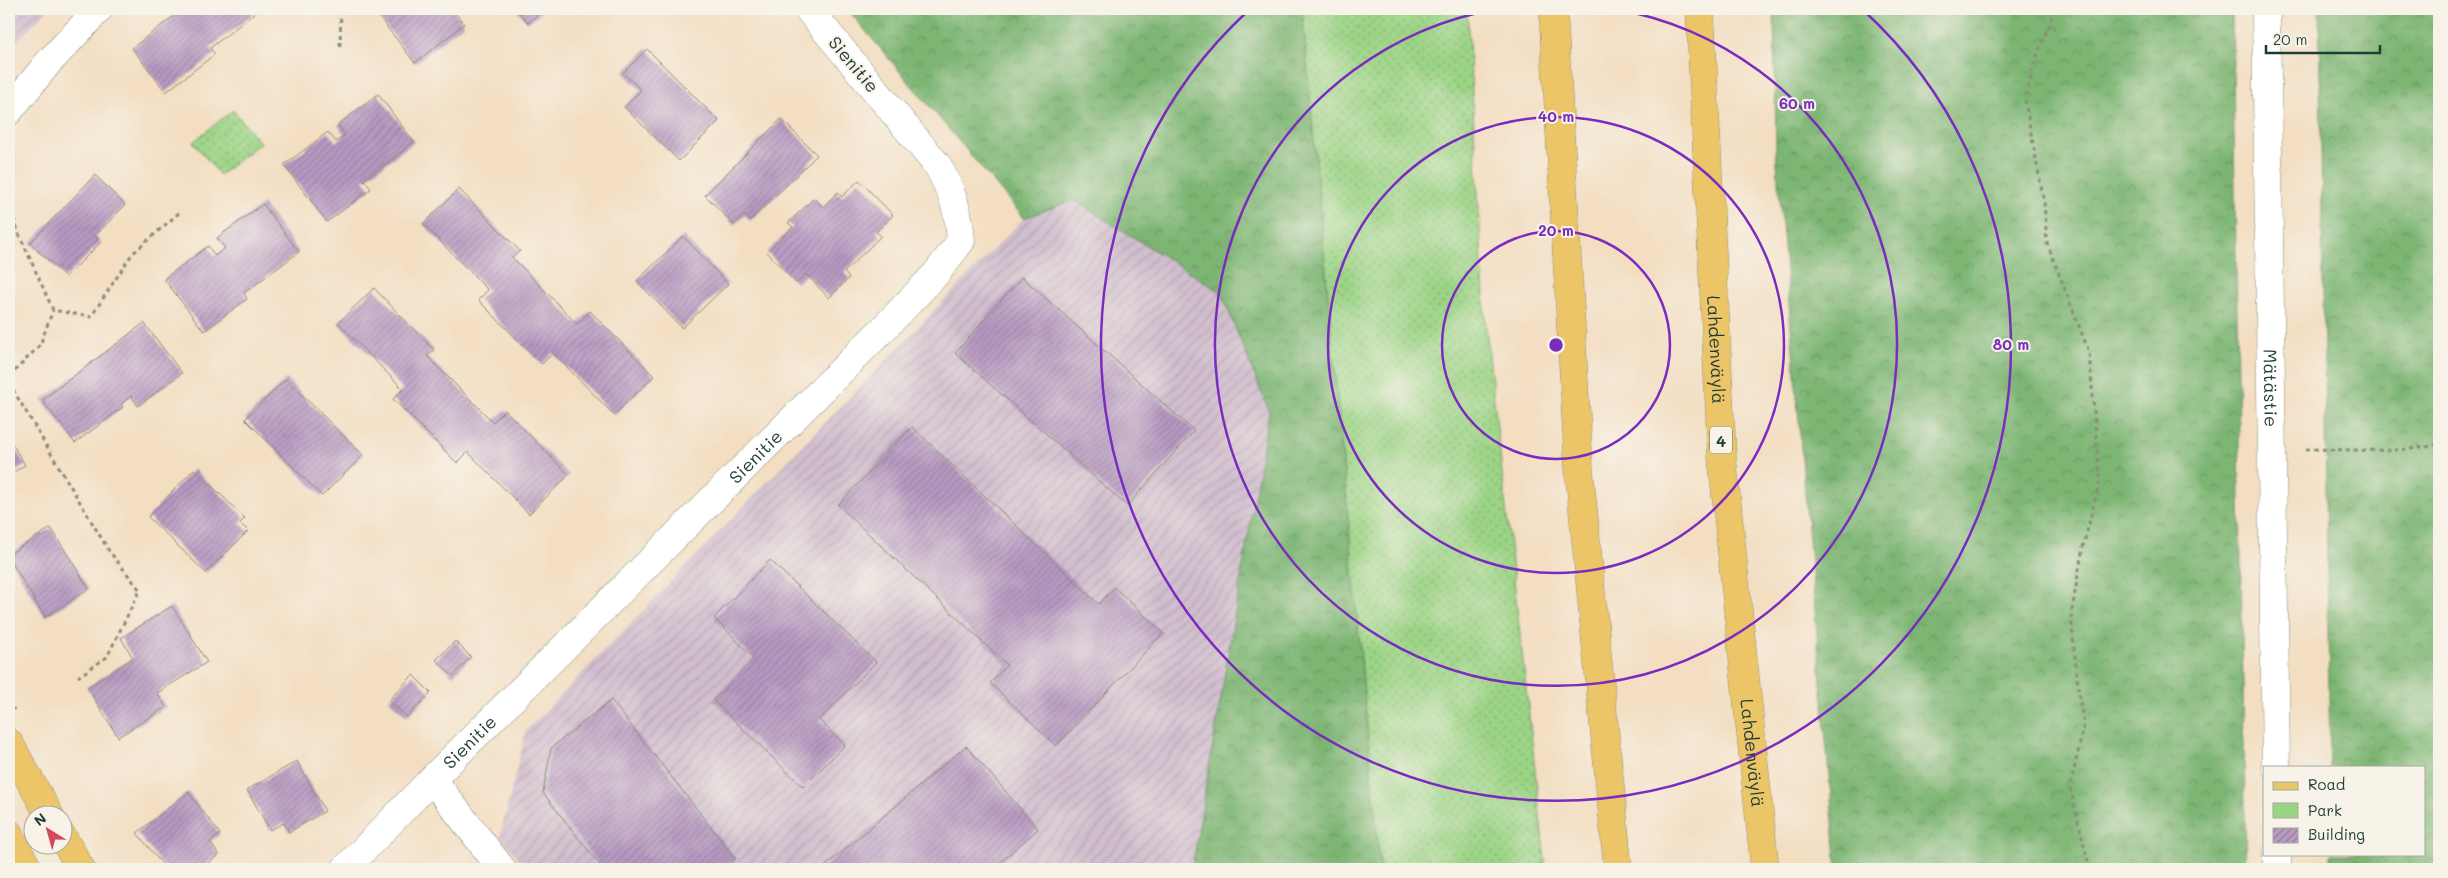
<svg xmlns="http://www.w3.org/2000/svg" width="2448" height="878" font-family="Mali,sans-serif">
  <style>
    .industrial { fill: url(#industrial-furrows) }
    .green { fill: url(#green-dots); stroke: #5e885d }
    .forest { fill: url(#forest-crowns); stroke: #4e7a54 }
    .building { fill: url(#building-hatch) }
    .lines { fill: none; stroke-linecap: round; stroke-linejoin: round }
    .minor-casing { stroke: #898e7b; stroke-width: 29 }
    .major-casing { stroke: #898e7b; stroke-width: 29 }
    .highway-casing { stroke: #898e7b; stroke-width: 29 }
    .path { stroke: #898e7b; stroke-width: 3; stroke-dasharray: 4 4; stroke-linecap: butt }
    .minor { stroke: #fff; stroke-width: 28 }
    .major { stroke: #edc569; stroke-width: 28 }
    .highway { stroke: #edc569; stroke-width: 28 }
    .ring { fill: none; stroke: #7b2cbf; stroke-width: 2.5 }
    .labels { text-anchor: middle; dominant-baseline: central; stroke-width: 4; stroke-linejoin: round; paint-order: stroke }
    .shield { fill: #f7f3e8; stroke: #60746a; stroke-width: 1 }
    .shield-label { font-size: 16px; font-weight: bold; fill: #1f3d34 }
    .street-label { font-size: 18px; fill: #1f3d34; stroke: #f7f3e8 }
    .centre { fill: #7b2cbf; stroke: #f7f3e8; stroke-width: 2.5 }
    .ring-label { font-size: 15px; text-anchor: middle; font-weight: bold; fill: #7b2cbf; stroke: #f7f3e8; stroke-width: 4; stroke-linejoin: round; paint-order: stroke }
  </style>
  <defs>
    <pattern id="industrial-furrows" width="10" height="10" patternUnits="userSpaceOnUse" patternTransform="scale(1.25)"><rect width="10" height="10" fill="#d0bdcd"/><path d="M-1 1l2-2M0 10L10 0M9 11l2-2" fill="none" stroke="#b2a3b1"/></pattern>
    <pattern id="green-dots" width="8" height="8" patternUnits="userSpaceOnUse" patternTransform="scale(1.25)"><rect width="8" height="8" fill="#9cd486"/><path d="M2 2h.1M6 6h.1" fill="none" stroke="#7fad6e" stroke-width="1.8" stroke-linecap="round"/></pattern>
    <pattern id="forest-crowns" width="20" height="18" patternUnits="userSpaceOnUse" patternTransform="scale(1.25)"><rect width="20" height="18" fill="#7db673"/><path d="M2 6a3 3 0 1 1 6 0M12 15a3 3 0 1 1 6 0" fill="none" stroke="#66955f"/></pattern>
    <pattern id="building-hatch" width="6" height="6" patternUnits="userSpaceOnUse" patternTransform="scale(1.25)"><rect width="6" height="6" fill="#b899c2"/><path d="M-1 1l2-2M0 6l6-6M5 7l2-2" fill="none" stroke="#957e9e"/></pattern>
  </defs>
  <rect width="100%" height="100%" fill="#f7f3e8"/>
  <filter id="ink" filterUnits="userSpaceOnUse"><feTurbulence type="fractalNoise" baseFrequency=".02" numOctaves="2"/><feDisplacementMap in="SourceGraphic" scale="10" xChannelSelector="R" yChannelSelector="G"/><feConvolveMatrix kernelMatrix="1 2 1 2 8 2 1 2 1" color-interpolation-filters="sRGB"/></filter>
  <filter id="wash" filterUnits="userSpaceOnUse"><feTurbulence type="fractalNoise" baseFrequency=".0096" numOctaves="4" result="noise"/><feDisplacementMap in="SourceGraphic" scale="20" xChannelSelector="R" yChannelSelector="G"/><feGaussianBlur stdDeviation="1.12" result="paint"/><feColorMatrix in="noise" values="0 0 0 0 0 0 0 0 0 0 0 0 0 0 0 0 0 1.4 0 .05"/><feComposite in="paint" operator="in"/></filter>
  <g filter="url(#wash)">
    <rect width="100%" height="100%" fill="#f3dec2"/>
    <path class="industrial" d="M9,9H48L9,50Z
      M1074,200L1221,292L1269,411L1192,869H527L500,836L526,731L1024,218Z"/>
    <path class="green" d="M1302,9H1467L1486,328L1546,869H1380Z
      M233,110L260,143L220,175L193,142Z"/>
    <path class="forest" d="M847,9H1302L1380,869H1192L1269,411L1221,292L1074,200L1024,218Z
      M1774,9H2232L2246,869H1837L1776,152Z
      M2319,9H2439V869H2331V854H2424V767H2330Z"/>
    <g id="blocks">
      <path class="building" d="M183,9H260L210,48L215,54L166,92L132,48Z
        M381,9H452L464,24L415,63L376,13Z
        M516,9H545L528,23Z
        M647,49L719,121L679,161L624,107L641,90L623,73Z
        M378,94L414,142L364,180L371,189L327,222L284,165L328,132L336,142L345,135L338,125Z
        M781,119L817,155L750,221L745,215L734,225L705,195Z
        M95,175L125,205L95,236L101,242L66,277L30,243Z
        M859,180L893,215L876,232L881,236L844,272L849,278L829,298L806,274L796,283L767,252L793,227L788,223L814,198L823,207L838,192L842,197Z
        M459,189L520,251L512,257L577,324L590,311L654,376L614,415L553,353L542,364L478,300L488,290L423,224Z
        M263,204L299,252L244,293L247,299L204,331L164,279L208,246L215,256L225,248L217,238Z
        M683,236L728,284L682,328L637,281Z
        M1022,277L1194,431L1127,506L955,353Z
        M374,288L434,350L427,356L493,422L505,410L569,475L529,514L468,452L457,463L393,399L403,389L338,323Z
        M144,323L182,373L138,406L131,396L121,404L123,407L75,443L42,400Z
        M286,379L363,455L322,496L245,419Z
        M912,427L1099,604L1114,587L1163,633L1056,746L990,683L1007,665L838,505Z
        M9,439L25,465L9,475Z
        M194,469L245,518L240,523L248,531L206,573L148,517Z
        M51,528L89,589L45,617L9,558V554Z
        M770,560L876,662L819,720L845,745L803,787L713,700L754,658L714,618Z
        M172,606L207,662L157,693L166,707L118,737L87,687L133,658L121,638Z
        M455,641L471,657L453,676L436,660Z
        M413,675L431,693L407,717L389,700Z
        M611,700L736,859L723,869H603L543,793L551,748Z
        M966,746L1038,829L992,869H822Z
        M297,761L325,811L289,832L284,823L270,830L247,790Z
        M188,792L220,834L210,842L219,855L201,869H166L137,833Z"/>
    </g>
  </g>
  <g filter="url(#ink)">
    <use href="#blocks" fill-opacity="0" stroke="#898e7b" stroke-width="1"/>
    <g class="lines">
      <defs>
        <g id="minor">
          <path id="s1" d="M2266,9L2276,767"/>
          <path d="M9,111L48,63L99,9"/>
          <path d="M432,779L502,869"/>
          <path d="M2277,854V869"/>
          <path id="s2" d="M345,869L432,779L885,327L935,275L961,241C959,211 952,192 938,166L808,9"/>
        </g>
        <path id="major" d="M9,743L50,816
          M9,834L28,869
          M62,836L81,869"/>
        <g id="highway">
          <path d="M1553,9L1579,469L1618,869"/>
          <path id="s3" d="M1700,9L1722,457L1765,869"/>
        </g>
      </defs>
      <use href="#minor" class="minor-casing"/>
      <use href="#major" class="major-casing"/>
      <use href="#highway" class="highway-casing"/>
      <path class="path" d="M2055,9L2035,61L2025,101L2044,202L2047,243L2089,352L2100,481L2083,547L2071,615L2078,688L2084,725L2070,788L2090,869
        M340,46L341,9
        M9,203L19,234L53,310L91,317L132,254L180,212
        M9,377L40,345L53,310
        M9,383L109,551L140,590L107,657L78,677
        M2306,449C2344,449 2404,454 2439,444
        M9,701L14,710"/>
      <use href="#minor" class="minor"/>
      <use href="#major" class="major"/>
      <use href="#highway" class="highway"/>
    </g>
  </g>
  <g class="ring">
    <circle cx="1556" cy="345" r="114"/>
    <circle cx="1556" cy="345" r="228"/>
    <path d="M1615 9A341 341 0 1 1 1497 9"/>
    <path d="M1863 10A455 455 0 1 1 1249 10"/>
  </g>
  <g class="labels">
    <rect class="shield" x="1710" y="426.5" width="22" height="27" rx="4"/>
    <g class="shield-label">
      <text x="1721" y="440">4</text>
    </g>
    <g class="street-label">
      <text transform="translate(854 64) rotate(50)">Sienitie</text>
      <text stroke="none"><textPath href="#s3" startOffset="341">Lahdenväylä</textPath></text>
      <text stroke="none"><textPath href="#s1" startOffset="379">Mätästie</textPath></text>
      <text stroke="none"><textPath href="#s2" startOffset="582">Sienitie</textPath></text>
      <text stroke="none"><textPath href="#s2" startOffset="178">Sienitie</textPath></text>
      <text stroke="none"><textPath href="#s3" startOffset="746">Lahdenväylä</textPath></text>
    </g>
  </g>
  <circle cx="1556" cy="345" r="8" class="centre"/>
  <g class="ring-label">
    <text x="1797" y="109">60 m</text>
    <text x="1556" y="122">40 m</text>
    <text x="1556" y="236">20 m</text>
    <text x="2011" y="350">80 m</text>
  </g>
  <rect width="2448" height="878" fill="none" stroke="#f7f3e8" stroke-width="30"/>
  <rect x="2263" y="766" width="162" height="90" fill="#f7f3e8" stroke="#a1aaa0"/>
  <rect x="2273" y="782" width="25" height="8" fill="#edc569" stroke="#a1aaa0"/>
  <text x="2308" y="790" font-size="15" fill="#1f3d34">Road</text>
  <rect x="2273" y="803" width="25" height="15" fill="#9cd486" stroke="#a1aaa0"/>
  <text x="2308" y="816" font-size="15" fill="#1f3d34">Park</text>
  <rect x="2273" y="828" width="25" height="15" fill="url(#building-hatch)" stroke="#a1aaa0"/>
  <text x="2308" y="840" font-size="15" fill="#1f3d34">Building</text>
  <g transform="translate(48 830) rotate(323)"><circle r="24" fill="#f7f3e8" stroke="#a1aaa0"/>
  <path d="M0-4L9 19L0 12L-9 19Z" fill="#d1495b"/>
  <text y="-8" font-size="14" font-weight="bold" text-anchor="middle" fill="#1f3d34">N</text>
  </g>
  <path d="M2266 45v8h114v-8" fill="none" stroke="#1f3d34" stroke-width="2.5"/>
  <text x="2273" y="45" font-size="15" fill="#1f3d34" stroke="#f7f3e8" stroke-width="4" paint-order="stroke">20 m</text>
</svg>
